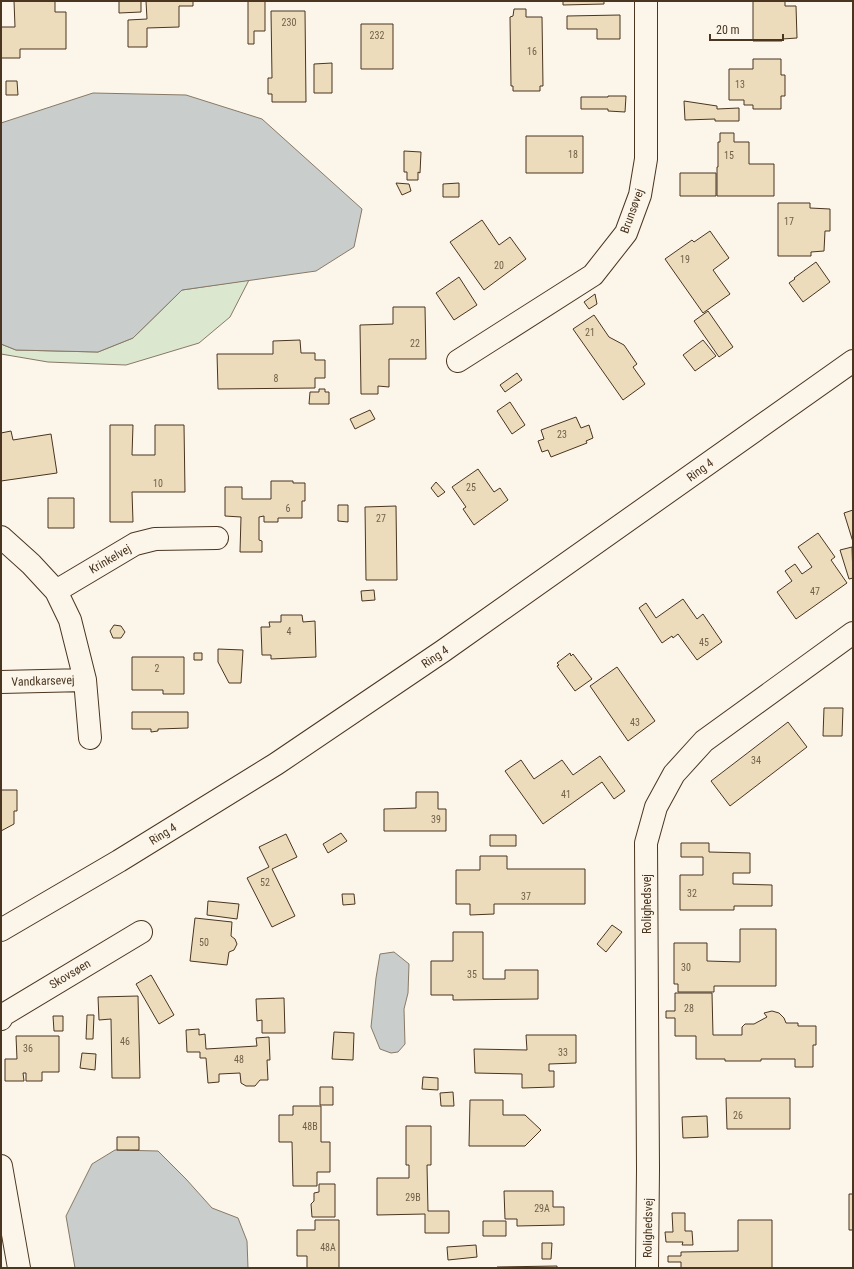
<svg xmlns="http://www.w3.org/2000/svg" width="854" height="1269" font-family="'Roboto Condensed',sans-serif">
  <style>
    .green { fill: #dce7d0; stroke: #887966 }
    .water { fill: #c9cecd; stroke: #887966 }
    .building { fill: #ecdcbc; stroke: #4a3520 }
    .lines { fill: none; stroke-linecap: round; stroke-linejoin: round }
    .street-casing { stroke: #4a3520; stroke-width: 24 }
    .primary-casing { stroke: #4a3520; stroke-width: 24 }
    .street { stroke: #fbf6e9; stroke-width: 22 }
    .primary { stroke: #fbf6e9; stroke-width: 22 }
    .labels { text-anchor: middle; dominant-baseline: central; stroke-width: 3; stroke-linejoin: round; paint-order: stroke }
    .number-label { font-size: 10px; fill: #725f47 }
    .street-label { font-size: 12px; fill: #4a3520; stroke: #fbf6e9 }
  </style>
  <rect width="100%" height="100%" fill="#fbf6e9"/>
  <path class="green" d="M249,280L230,317L199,343L126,365L48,362L1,354V344L16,350L98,352L133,338L182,290Z"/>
  <path class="water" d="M93,93L186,95L262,119L362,209L354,247L316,271L182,290L133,338L98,352L16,350L1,344V123Z
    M394,952L409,964L408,993L404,1009L405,1044L398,1052L391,1053L380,1049L371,1027L376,978L380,954Z
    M115,1150L158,1151L186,1179L212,1208L238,1218L247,1241L248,1268H75L66,1216L92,1164Z"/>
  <path class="building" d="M14,1H55V12H66V49H20V58H1V27H15Z
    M119,1H141V12L119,13Z
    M146,1H193V6H179V27L147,28V47H128V20L147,19Z
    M248,1H265V31H254V44H248Z
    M563,1H604V4L563,5Z
    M753,1H785V6H796L797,38L782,39V41H753Z
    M514,9H526V17H542L543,86H540V91H513V86H511L510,17L513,16Z
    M271,11H305L306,102H272V94H268V78H272Z
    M620,15V39H597V29H567V16Z
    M361,24H393V69H361Z
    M753,59H781V75H785V96H781V109H753V105H744V100H729V69H753Z
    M332,63V93H314V64Z
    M6,81H17L18,95H6Z
    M608,96H626L625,112L608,111V109H581V97H608Z
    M684,101L717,106V109L739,108V121H715V119L685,120Z
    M720,133H734V142H749V164H774V196H717V167H718V142H720Z
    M526,136H583V173H526Z
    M404,151L421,152L420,173L418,172V180H407V172H404Z
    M680,173H716V196H680Z
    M396,183L409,184L411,191L402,195Z
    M459,183V197H443V184Z
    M778,203H810V208L830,209V231H825L824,251L811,252V256H778Z
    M482,220L499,245L510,237L526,259L484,290L450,242Z
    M710,231L729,258L713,270L730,294L703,313L665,259L692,240L694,242Z
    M816,262L830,282L803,302L789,283L795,279L794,278Z
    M459,277L477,305L454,320L436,293Z
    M595,294L597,304L589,309L584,302Z
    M393,307H425L426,359H389V387L378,386V394H361L360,325L393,324Z
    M708,311L733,347L719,357L694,321Z
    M594,315L609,337L624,345L637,364L633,367L645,384L623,400L573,329Z
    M300,340L301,353H315V360H325V378H315V388L218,389L217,354H273V341Z
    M703,340L716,356L695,371L683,355Z
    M517,373L522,380L505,392L500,385Z
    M319,389H325V392H329V404H309L310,392H319Z
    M510,402L525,425L512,434L497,411Z
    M370,410L375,419L355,429L350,419Z
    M576,417L581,428L589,425L593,438L586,441L587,443L551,457L548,450L542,452L538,441L544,439L541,430Z
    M110,425H133L132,455H155V425H184L185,492H132L133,522H110Z
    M11,431L13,440L51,434L57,473L1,481V433Z
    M478,469L494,492L500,488L508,500L474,525L463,509L466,507L452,487Z
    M271,481H293V483H305V501H302V518H278V522H264V516L259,517V540L262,541V552H240L241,517L225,516V487H242V499H271Z
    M436,482L445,492L438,497L431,488Z
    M48,498H74V528H48Z
    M338,505H348V522L338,521Z
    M396,506L397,580H366L365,507Z
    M853,510V542L844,513Z
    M818,533L835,557L831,560L847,583L796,619L777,592L792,581L785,571L795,564L802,574L812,567L798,547Z
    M852,547L853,578L849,579L840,550Z
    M374,590L375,600L362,601L361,591Z
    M683,599L697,619L703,614L722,642L697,660L678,634L673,638L672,636L662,643L639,608L646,603L656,618Z
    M281,615H302L303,622L315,621L316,657L271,659V655H262L261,627H270L269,622H281Z
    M114,625L121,626L125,632L121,638H113L110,631Z
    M218,649L243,650L241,683H229L218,662Z
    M194,653H202V660H194Z
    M570,653L571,656L573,654L592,679L575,691L557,666L559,665L557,663Z
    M132,657H184V694H163V690H132Z
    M617,667L655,721L628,741L590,686Z
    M824,708H843L842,736H823Z
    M132,712H188V728L158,729V731L151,732V729H132Z
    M788,722L807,747L730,806L711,781Z
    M600,756L625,791L614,799L602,782L543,824L505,771L521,760L534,779L562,760L573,775Z
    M1,790H17V811H14V824L1,831Z
    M416,792H438V809H446V831H384V809L416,808Z
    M341,833L347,841L328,853L323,844Z
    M286,834L297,857L272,869L295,916L272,927L247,878L269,867L259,847Z
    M490,835H516V846H490Z
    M681,843H709V852L750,853V873H733V884L772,885V906H734V910H680V875H703V857H681Z
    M480,856H507V869H585V904H494V914L470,915V904H456V870H480Z
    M342,894H354L355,904L343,905Z
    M208,901L239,904L237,919L207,915Z
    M195,918L232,922L231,936L235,939L237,944L234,950L229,952L227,965L190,961Z
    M612,925L622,932L606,952L597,944Z
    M740,929H776V986H714V992H678V984H674V943H707V961L740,962Z
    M453,932H483V979H505V970H538V999L453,1000V995H431V961H453Z
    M151,975L174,1015L159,1024L136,984Z
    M675,993H712L713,1035H742V1027L745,1024H754L767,1017L764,1013L772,1011L779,1013L784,1018L786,1023H798V1026H816V1045H813V1067H795V1059H761V1061H725V1059H696V1036H675V1018H666V1011H675Z
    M138,996L140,1078H112L111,1019L99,1020L98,997Z
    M284,998L285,1033H262V1020L257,1021L256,999Z
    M87,1015H94L93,1039H86Z
    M53,1016H63V1031H54Z
    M199,1029V1035L205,1034L206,1049L257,1046L256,1038L269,1037L270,1060H267L268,1080H260L255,1086H246L241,1083L240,1073L219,1074V1082L208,1083L206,1058H200V1052H187L186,1030Z
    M334,1032L354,1033L353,1060L332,1059Z
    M526,1035H576V1063L549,1064V1071H554V1087L522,1088V1074L475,1073L474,1049L527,1050Z
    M16,1036H59V1072H42V1081H26V1073H23L24,1081H5V1059H17Z
    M82,1053L96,1054L95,1070L80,1068Z
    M423,1077L438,1078V1090L422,1089Z
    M320,1087H333V1105H320Z
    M453,1092L454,1106H441L440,1093Z
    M726,1098H790V1129H727Z
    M470,1100H503V1115H525L541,1130L525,1146H469Z
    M293,1106H321V1142H330V1172H317V1186H293L292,1142H279V1115H293Z
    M707,1116L708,1137L683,1138L682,1117Z
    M406,1126H431V1165H427L428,1211H449V1233H425V1214L377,1215V1178H409V1165H406Z
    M117,1137H139V1150H117Z
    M319,1184H335V1217H312L311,1204L314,1201V1193L319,1192Z
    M504,1191H553V1207H564V1225L517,1226V1219H505Z
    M849,1194H853V1230H849Z
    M672,1213H685V1231H692L693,1245H682L683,1242H666L665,1232H673Z
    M315,1220H339V1268H307V1256H297V1230H315Z
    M738,1220H772V1268H681V1262H668V1256H681V1252L738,1251Z
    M483,1221H506V1236H483Z
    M542,1243H552L551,1259H542Z
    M476,1245L477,1257L448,1260L447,1247Z
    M557,1266V1268H497V1267Z"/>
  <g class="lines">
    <defs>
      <path id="street" d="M458,361L593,275L626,233L640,195L646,159V1
        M1,537L31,564L56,591L70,620L85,680L90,738
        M56,591L135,544L155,539L217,538
        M1,682L85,680
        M1,1019L3,1015L141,932
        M1,1166L19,1268
        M647,1268L648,1169L646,843L656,807L674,774L704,741L853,633"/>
      <path id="primary" d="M1,930L119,861L276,764L443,651L853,361"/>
    </defs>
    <use href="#street" class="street-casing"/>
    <use href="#primary" class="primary-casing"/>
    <use href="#street" class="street"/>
    <use href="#primary" class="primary"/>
  </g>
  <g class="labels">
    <g class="number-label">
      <text x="289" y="22">230</text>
      <text x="377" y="35">232</text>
      <text x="532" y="51">16</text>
      <text x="740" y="84">13</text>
      <text x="573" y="154">18</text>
      <text x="729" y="155">15</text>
      <text x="789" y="221">17</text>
      <text x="685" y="259">19</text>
      <text x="499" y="265">20</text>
      <text x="590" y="332">21</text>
      <text x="415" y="343">22</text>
      <text x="276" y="378">8</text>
      <text x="562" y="434">23</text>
      <text x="158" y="483">10</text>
      <text x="471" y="487">25</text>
      <text x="288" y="508">6</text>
      <text x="381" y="518">27</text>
      <text x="815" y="591">47</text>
      <text x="289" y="631">4</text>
      <text x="704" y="642">45</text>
      <text x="157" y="668">2</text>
      <text x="635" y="722">43</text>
      <text x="756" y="760">34</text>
      <text x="566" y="794">41</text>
      <text x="436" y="819">39</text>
      <text x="265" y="882">52</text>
      <text x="692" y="893">32</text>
      <text x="526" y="896">37</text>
      <text x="204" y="942">50</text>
      <text x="686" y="967">30</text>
      <text x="472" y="974">35</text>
      <text x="689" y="1008">28</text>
      <text x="125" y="1041">46</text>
      <text x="28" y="1048">36</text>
      <text x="563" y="1052">33</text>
      <text x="239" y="1059">48</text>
      <text x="738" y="1115">26</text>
      <text x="310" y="1126">48B</text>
      <text x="413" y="1197">29B</text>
      <text x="542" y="1208">29A</text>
      <text x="328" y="1247">48A</text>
    </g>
    <g class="street-label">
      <text transform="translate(632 211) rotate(-70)">Brunsøvej</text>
      <text transform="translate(700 470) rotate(-36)">Ring 4</text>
      <text transform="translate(110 559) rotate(-30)">Krinkelvej</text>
      <text transform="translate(435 657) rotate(-34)">Ring 4</text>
      <text transform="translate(43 681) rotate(-2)">Vandkarsevej</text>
      <text transform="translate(163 834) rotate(-32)">Ring 4</text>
      <text transform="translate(647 904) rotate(-90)">Rolighedsvej</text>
      <text transform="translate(70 974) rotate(-31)">Skovsøen</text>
      <text transform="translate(648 1228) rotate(-89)">Rolighedsvej</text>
    </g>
  </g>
  <rect width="854" height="1269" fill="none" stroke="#4a3520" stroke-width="4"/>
  <path d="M710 34v6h73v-6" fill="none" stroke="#4a3520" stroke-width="2"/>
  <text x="716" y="34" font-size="12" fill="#4a3520" stroke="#fbf6e9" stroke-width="3" paint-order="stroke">20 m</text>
</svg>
